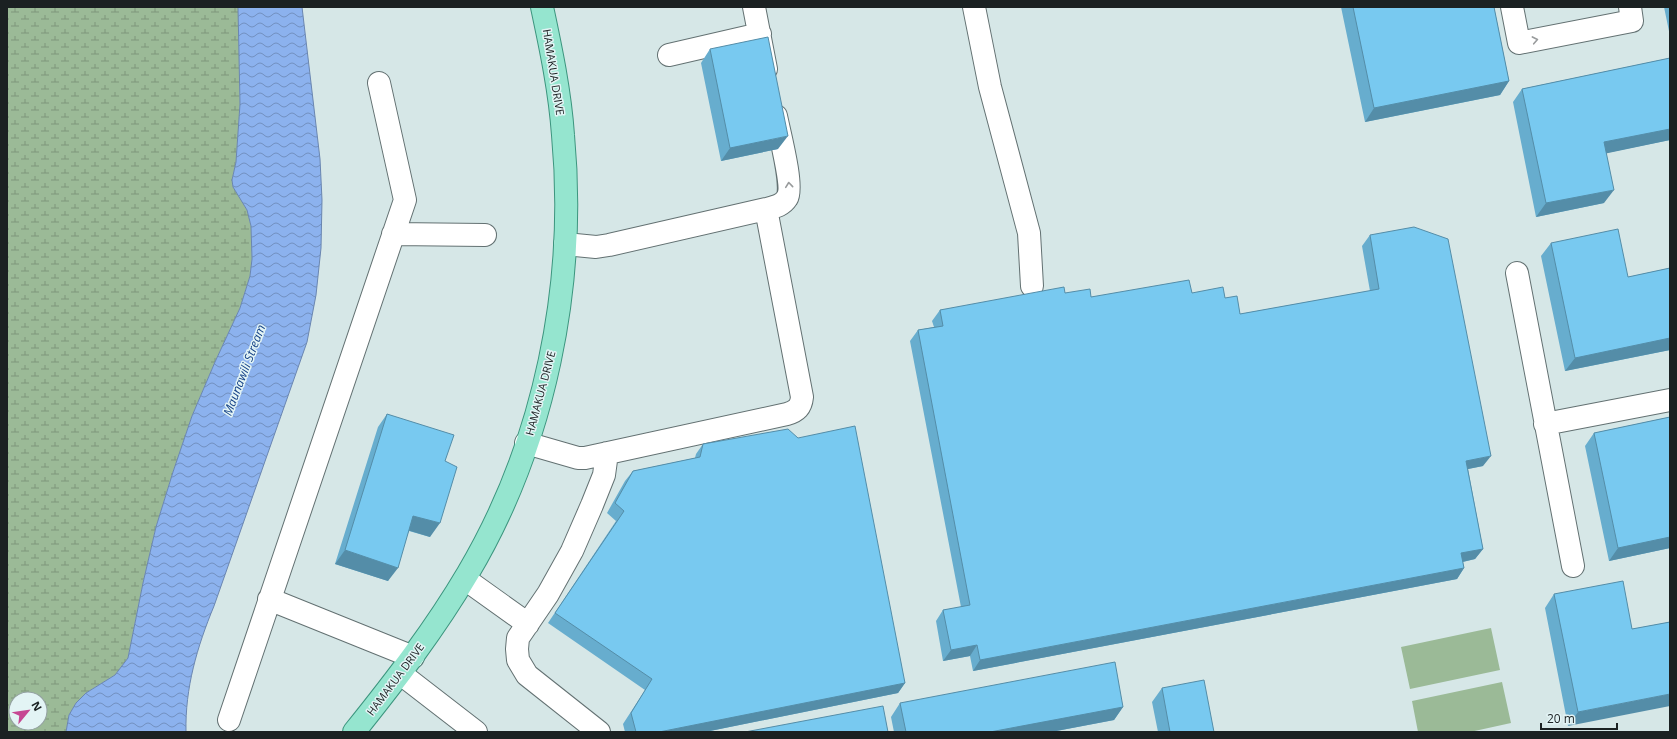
<svg xmlns="http://www.w3.org/2000/svg" width="1677" height="739" font-family="'Open Sans',sans-serif">
  <style>
    .wetland { fill: url(#wetland-marsh); fill-rule: evenodd }
    .park { fill: #9bba97 }
    .water { fill: url(#water-waves); stroke: #6a86b1 }
    .lines { fill: none; stroke-linecap: round; stroke-linejoin: round }
    .minor-casing { stroke: #637172; stroke-width: 24 }
    .major-casing { stroke: #3c957e; stroke-width: 24 }
    .minor { stroke: #fff; stroke-width: 22 }
    .major { stroke: #95e5cf; stroke-width: 22 }
    .wall { fill: #67adce }
    .shaded-wall { fill: #548da8 }
    .building { fill: #78c9f0; stroke: #548da8 }
    .oneway { stroke: #989b9c }
    .labels { text-anchor: middle; dominant-baseline: central; stroke-width: 3; stroke-linejoin: round; paint-order: stroke }
    .street-label { font-size: 11px; fill: #1b2122; stroke: #e3f4f5 }
    .water-label { font-size: 12px; font-style: italic; fill: #144187; stroke: #e3f4f5 }
  </style>
  <defs>
    <pattern id="wetland-marsh" width="20" height="14" patternUnits="userSpaceOnUse"><rect width="20" height="14" fill="#9bba97"/><path d="M1 5h8M5 5V1M11 12h8M15 12V8" fill="none" stroke="#7e977b"/></pattern>
    <pattern id="water-waves" width="16" height="10" patternUnits="userSpaceOnUse"><rect width="16" height="10" fill="#8cb2ee"/><path d="M0 5q4-4 8 0t8 0" fill="none" stroke="#7290c0"/></pattern>
  </defs>
  <rect width="100%" height="100%" fill="#d6e7e7"/>
  <path class="wetland" d="M7,7H238L240,104L236,162L232,180L233,187L247,210L251,226L252,259L250,276L240,308L215,362L192,416L173,472L156,527L143,583L128,658L115,675L86,693L76,703L69,715L66,732H7ZM16,699H40V723H16Z"/>
  <path class="park" d="M1491,628L1500,670L1410,689L1401,647Z
    M1502,682L1511,723L1470,732H1418L1412,701Z"/>
  <path class="water" d="M238,7H302L320,159L322,200L321,248L316,295L307,342L214,606C197,647 185,688 186,732H66L69,715L76,703L86,693L115,675L128,658L143,583L156,527L173,472L192,416L215,362L240,308L250,276L252,259L251,226L247,210L233,187L232,180L236,162L240,104Z"/>
  <g class="lines">
    <defs>
      <path id="minor" d="M754,7L766,69
        M974,7L990,87L1029,233L1032,286
        M1512,7L1519,43L1632,21L1630,7
        M669,55L760,34
        M393,234L485,235
        M565,244L596,247L609,245L766,209C774,207 782,206 787,198C794,188 779,131 776,116
        M1517,273L1573,566
        M1545,424L1670,400
        M526,443L578,458H585L787,414C797,411 801,407 802,397L766,209
        M465,579L528,624
        M269,599L413,657
        M401,674L476,732
        M229,720L405,200L379,83
        M599,732L527,675L518,660L517,649L518,638L548,594L572,551L592,505L604,475L607,453"/>
      <path id="major" d="M354,732C395,681 435,629 468,573C545,443 577,284 563,135C560,92 551,49 542,7"/>
    </defs>
    <use href="#minor" class="minor-casing"/>
    <use href="#major" class="major-casing"/>
    <use href="#minor" class="minor"/>
    <use href="#major" class="major"/>
  </g>
  <path class="wall" d="M1341,7H1494L1509,81L1500,95L1365,122Z
    M1664,7H1670V36Z
    M710,49L778,149L721,161L701,63Z
    M1670,58V140L1606,153L1604,203L1536,217L1513,102L1522,89Z
    M1370,235L1483,466L1468,469L1483,549L1475,559L1463,562L1464,568L1457,579L973,671L970,656L943,661L936,621L943,610L961,607L910,341L918,330L934,327L932,321L940,310L1065,293L1091,297L1192,293L1225,298L1240,314L1370,291L1362,246Z
    M1551,243L1628,277L1670,268V350L1565,371L1541,256Z
    M387,414L445,461L430,537L409,531L388,581L335,564L378,427Z
    M1670,417V548L1609,561L1585,446L1594,433Z
    M703,444L905,683L898,693L705,732H625L623,724L645,690L548,623L616,521L607,513L625,481L633,471L695,458L696,454Z
    M1554,594L1632,629L1670,622L1568,726L1545,608Z
    M1162,688L1214,732H1158L1152,702Z
    M900,703L1123,707L1114,720L1051,732H894L891,717Z"/>
  <path class="shaded-wall" d="M1509,81L1500,95L1365,122L1374,108Z
    M1670,129V140L1594,156L1604,142Z
    M788,136L778,149L721,161L730,148Z
    M1614,190L1604,203L1536,217L1546,203Z
    M1670,338V350L1565,371L1575,358Z
    M1491,456L1483,466L1458,471L1466,461Z
    M413,516L440,523L430,537L404,529Z
    M1670,537V548L1609,561L1618,548Z
    M1483,549L1475,559L1453,564L1461,553Z
    M345,550L398,568L388,581L335,564Z
    M1464,568L1457,579L973,671L980,660Z
    M977,645L970,656L943,661L951,650Z
    M905,683L898,693L705,732H659Z
    M1670,694V706L1568,726L1578,712Z
    M1123,707L1114,720L1051,732H990Z"/>
  <path class="building" d="M1353,7H1494L1509,81L1374,108Z
    M768,37L788,136L730,148L710,49Z
    M1670,58V129L1604,142L1614,190L1546,203L1522,89Z
    M1414,227L1448,239L1491,456L1466,461L1483,549L1461,553L1464,568L980,660L977,645L951,650L943,610L970,605L918,330L943,326L940,310L1064,287L1065,293L1090,289L1091,297L1189,280L1192,293L1223,287L1225,298L1237,296L1240,314L1379,289L1370,235Z
    M1618,229L1628,277L1670,268V338L1575,358L1551,243Z
    M387,414L454,435L445,461L457,467L440,523L413,516L398,568L345,550Z
    M1670,417V537L1618,548L1594,433Z
    M855,426L905,683L659,732H636L631,713L652,679L555,613L624,511L615,503L633,471L700,457L703,444L788,429L798,438Z
    M1623,581L1632,629L1670,622V694L1578,712L1554,594Z
    M1115,662L1123,707L990,732H906L900,703Z
    M1204,680L1214,732H1170L1162,688Z
    M883,706L888,732H745Z"/>
  <defs><path id="oneway-chevron" d="M-2-3.5L2.5 0L-2 3.5" fill="none" stroke-width="1.6" stroke-linecap="round" stroke-linejoin="round"/></defs>
  <g class="oneway">
    <use href="#oneway-chevron" transform="translate(1535 40) rotate(-11)"/>
    <use href="#oneway-chevron" transform="translate(789 185) rotate(-96)"/>
  </g>
  <g class="labels">
    <g class="street-label">
      <text transform="translate(554 72) rotate(81)">HAMAKUA DRIVE</text>
      <text transform="translate(540 393) rotate(-75)">HAMAKUA DRIVE</text>
      <text transform="translate(395 679) rotate(-53)">HAMAKUA DRIVE</text>
    </g>
    <g class="water-label">
      <text transform="translate(244 370) rotate(-69)">Maunawili Stream</text>
    </g>
  </g>
  <rect width="1677" height="739" fill="none" stroke="#1b2122" stroke-width="16"/>
  <g transform="translate(28 711) rotate(61)"><circle r="19" fill="#e3f4f5" stroke="#93a0a1"/>
  <path d="M0-3L7 15L0 10L-7 15Z" fill="#c64793"/>
  <text y="-6" font-size="11" font-weight="bold" text-anchor="middle" fill="#1b2122">N</text>
  </g>
  <path d="M1541 723v6h76v-6" fill="none" stroke="#1b2122" stroke-width="2"/>
  <text x="1547" y="723" font-size="12" fill="#1b2122" stroke="#e3f4f5" stroke-width="3" paint-order="stroke">20 m</text>
</svg>
